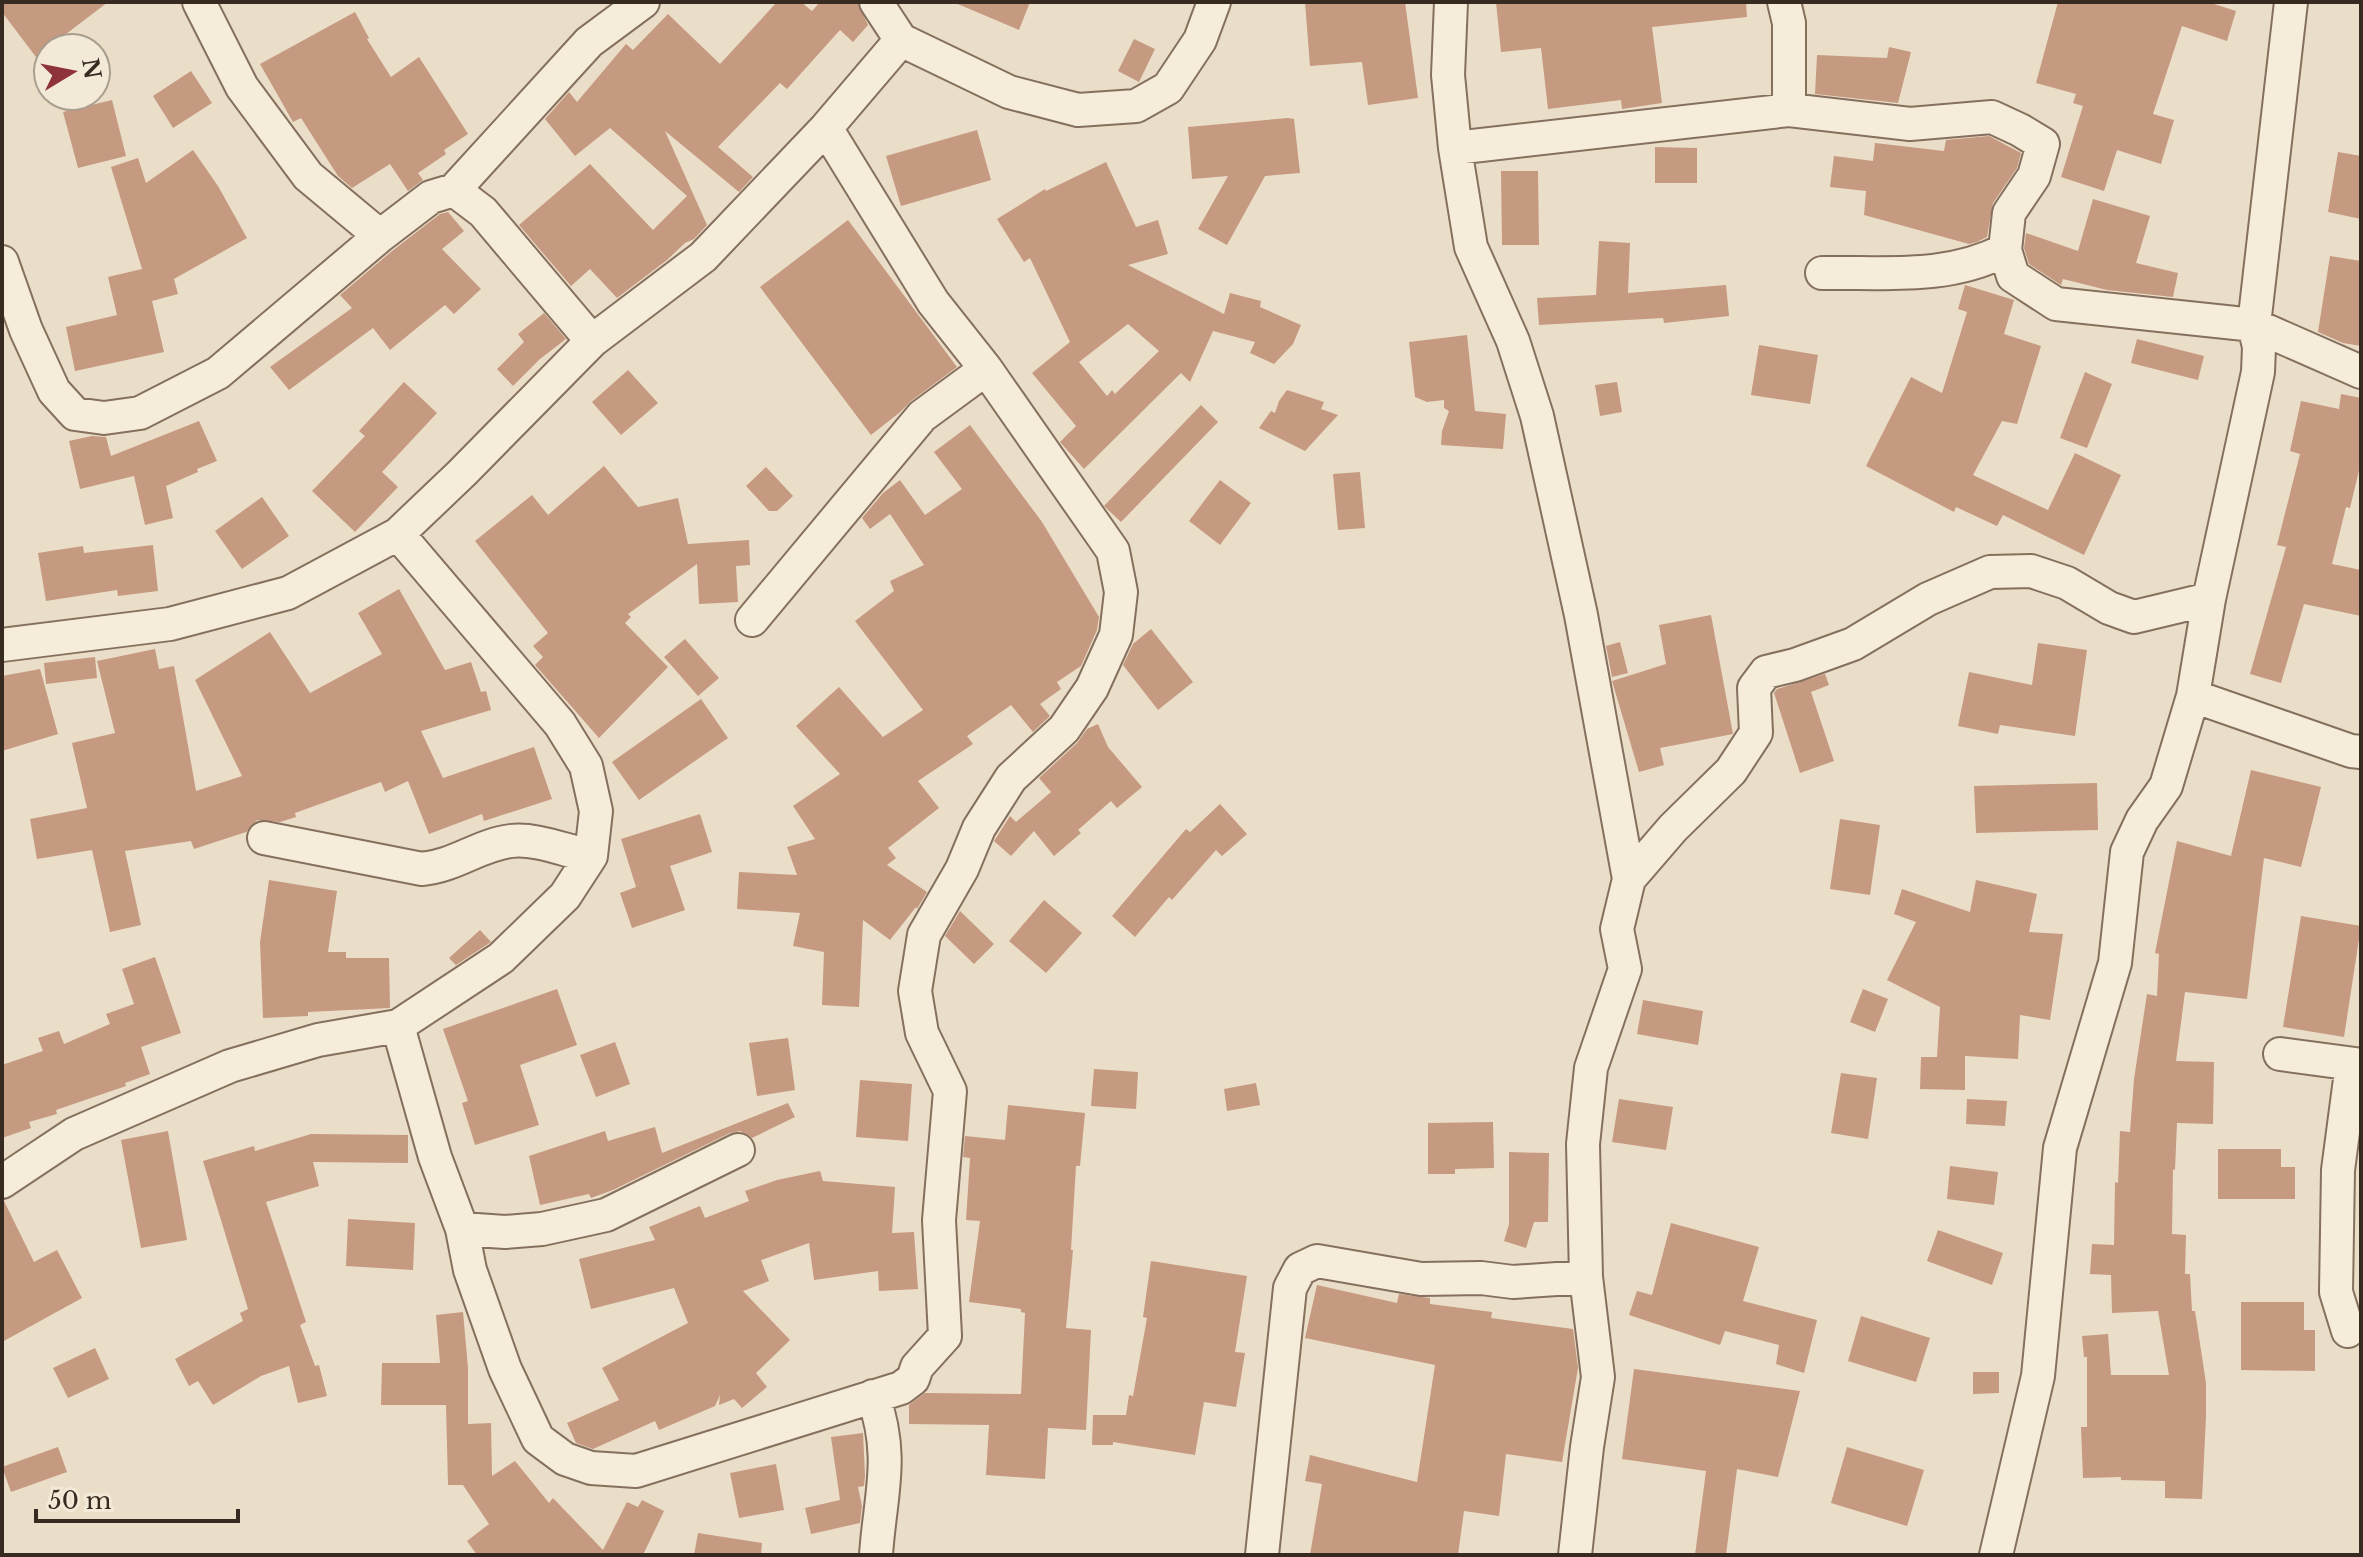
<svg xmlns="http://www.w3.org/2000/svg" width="2363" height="1557" font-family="'Libre Baskerville',serif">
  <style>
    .building { fill: #c69981; fill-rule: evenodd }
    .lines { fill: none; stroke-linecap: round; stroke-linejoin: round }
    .minor-casing { stroke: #85705e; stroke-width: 36 }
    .minor { stroke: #f6ecda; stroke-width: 32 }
  </style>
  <rect width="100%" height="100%" fill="#ebdec8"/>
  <path class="building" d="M2,2H108L36,57L2,12Z
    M777,2H801L812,11L820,2H857L868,25L853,42L840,30L787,89L780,83L718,147L753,177L739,192L665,131L707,225L694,239L685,243L667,260L617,298L590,269L571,286L519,225L590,164L653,230L687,196L610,128L575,156L545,119L569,92L577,102L626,44L633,50L668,14L720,64Z
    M953,2H1030L1019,30Z
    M1305,2H1405L1418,98L1368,105L1362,62L1310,66Z
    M1496,2H1746L1747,17L1652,27L1662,103L1622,109L1621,100L1548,109L1541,48L1501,52Z
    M2058,2H2208L2236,11L2227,41L2182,26L2153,114L2174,120L2161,164L2117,150L2104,191L2061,177L2083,106L2073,103L2076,94L2036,83Z
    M355,12L369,38L367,39L391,77L419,57L468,134L444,150L446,154L418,173L423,180L408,191L390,164L352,188L338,176L301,118L293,122L260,64Z
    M1134,39L1155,49L1139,82L1118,71Z
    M1889,47L1911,52L1898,103L1815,94L1817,55L1887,58Z
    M191,71L212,103L173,128L153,96Z
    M112,100L126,156L78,168L63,112Z
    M1288,118L1294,119L1300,173L1265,176L1227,245L1198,229L1228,176L1192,179L1188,127Z
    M977,130L991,180L901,206L886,156Z
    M1989,136L2021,153L2017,168L1993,203L1987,237L1977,242L1969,244L1864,215L1866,191L1830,187L1834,156L1873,161L1875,143L1944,151L1946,140Z
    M1655,147L1697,148V183H1655Z
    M193,150L218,186L247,238L174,279L178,294L152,301L164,352L75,371L66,327L117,315L108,277L142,269L111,167L138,158L146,183Z
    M2338,152L2361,156V219L2328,212Z
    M1106,162L1136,227L1158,220L1168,254L1128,265L1224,314L1230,293L1261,301L1260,307L1301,325L1293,344L1274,364L1250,353L1255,342L1213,331L1190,382L1181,373L1084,469L1060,442L1076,426L1032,373L1070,342L1030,258L1024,262L997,219L1045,189L1046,191ZM1128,324L1159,351L1115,394L1112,390L1107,396L1079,362Z
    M1501,171H1538L1539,245H1502Z
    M2093,199L2150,216L2136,263L2178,273L2173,297L2107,290L2063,279L2061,285L2029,264L2024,248L2026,233L2078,251Z
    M448,212L464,231L442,249L481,289L454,314L445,305L390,350L373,328L289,390L270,367L352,308L340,295L392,251L440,214Z
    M848,220L957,367L911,401L899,413L871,435L760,287Z
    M1599,241L1630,243L1628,293L1726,285L1729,316L1664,323L1663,318L1539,325L1537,298L1596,295Z
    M2330,256L2361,261V346L2343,343L2318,332Z
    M1965,285L2014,300L2004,334L2041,346L2017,424L2002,421L1973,475L2048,510L2075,453L2121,475L2084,555L2003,515L1997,526L1956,507L1954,512L1866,466L1911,377L1942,393L1967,312L1958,309Z
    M544,313L566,339L540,359L513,386L497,369L524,342L518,334Z
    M1467,335L1475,411L1506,414L1503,449L1441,445L1442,431L1449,411L1444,408V400L1427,402L1415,397L1409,342Z
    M2137,339L2204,356L2198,380L2131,363Z
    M1759,345L1818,355L1810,404L1751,395Z
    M628,370L658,403L621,435L592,402Z
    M2085,372L2112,384L2087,448L2060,438Z
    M404,382L437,413L382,472L398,487L355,532L312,491L365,436L359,431Z
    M1617,382L1622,412L1600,416L1595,385Z
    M1287,390L1324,402L1321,409L1338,415L1305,451L1259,428L1271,411L1275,413L1279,401Z
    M2341,394L2361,398V462L2350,508L2346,507L2332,564L2361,570V616L2304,604L2281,683L2250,674L2286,547L2277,545L2300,454L2290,451L2301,401L2339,409Z
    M1201,405L1218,422L1121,522L1104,506Z
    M199,421L217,461L197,469L198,472L166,486L173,518L145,525L134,476L80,489L69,441L92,436L106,437L111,456Z
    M970,425L1042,522L1099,617L1097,630L1081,666L1057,682L1061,689L1040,704L1050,716L1033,732L1011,705L967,736L973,744L918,781L939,808L888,848L896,858L887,865L927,892L917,909L916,907L890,940L863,920L859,1007L822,1005L824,952L793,946L800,913L737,909L739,872L797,875L787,847L815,839L793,806L840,774L796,726L839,687L883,737L923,710L855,621L894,591L890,581L924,565L890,514L870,529L862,518L883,493L900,480L925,515L962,489L934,452Z
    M604,466L638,507L678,498L688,544L749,540L750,565L736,566L738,602L699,604L697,564L628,614L631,617L625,623L668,667L599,738L535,665L543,657L533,646L548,633L475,541L532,495L548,515Z
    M766,467L793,496L777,511H769L746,486Z
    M1360,472L1365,528L1338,530L1333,474Z
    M1220,480L1251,503L1220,545L1189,521Z
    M262,497L289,536L242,569L215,531Z
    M153,545L158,591L118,596L117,590L46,601L38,553L83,546L84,553Z
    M399,589L445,670L471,662L481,692L486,691L491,710L421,731L443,778L534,747L552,799L484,821L482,814L429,834L408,781L385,792L381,782L295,813L296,817L280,822L257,820L246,832L194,849L191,841L125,851L141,925L110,932L92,850L37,859L30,819L87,808L72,743L115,733L97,661L155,649L159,669L174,666L196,791L242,776L195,680L270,632L310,693L382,654L358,613Z
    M1711,615L1733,734L1660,748L1664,765L1639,772L1612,681L1666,664L1659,625Z
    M1151,629L1193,682L1158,710L1123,665L1133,644Z
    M685,639L719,678L698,696L664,657Z
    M1620,642L1628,673L1612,677L1606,646Z
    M2038,643L2087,650L2075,736L2000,725L1998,734L1958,726L1969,672L2032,685Z
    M95,657L97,678L46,684L44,663Z
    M40,669L58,734L2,751V676Z
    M1825,674L1829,685L1811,692L1834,761L1800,773L1774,693L1777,689Z
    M701,699L728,738L639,800L612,762Z
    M1098,724L1108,747L1142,787L1117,808L1111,801L1078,830L1081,833L1054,856L1034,831L1011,856L994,841L1010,816L1016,822L1051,792L1039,778L1077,743L1087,729Z
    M2251,770L2321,787L2301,867L2264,858L2247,999L2185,992L2176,1061L2214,1062L2213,1124L2177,1123L2175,1170L2173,1169L2172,1234L2186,1235L2185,1274H2190L2192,1311H2195L2206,1383V1417L2202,1499L2165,1498V1481L2121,1480V1477L2083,1478L2081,1427H2087V1357H2084L2082,1336L2108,1334L2111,1375H2169L2158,1311L2112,1313L2111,1275L2090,1274L2092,1244L2114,1245L2115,1182L2118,1183L2120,1131L2130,1132L2134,1079L2147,994L2157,996L2159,954L2155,953L2177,841L2231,856Z
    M2097,783L2098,830L1976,833L1974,786Z
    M1220,804L1247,834L1222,856L1216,850L1172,900L1169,897L1135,937L1112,916L1186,829L1190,832Z
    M700,814L712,852L670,866L685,910L632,928L620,893L636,887L621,839Z
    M1840,819L1880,825L1870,895L1830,889Z
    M269,880L337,891L328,952H346V958H389L390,1008L308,1012V1016L263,1018L260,942Z
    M1976,880L2037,894L2029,932L2063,934L2050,1020L2020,1015L2018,1059L1965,1056V1090L1920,1089L1921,1057H1937L1940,1007L1887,980L1916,922L1894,914L1902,889L1970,912Z
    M1044,900L1082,933L1046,973L1009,941Z
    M960,911L994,944L974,964L945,936Z
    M2301,916L2361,926L2344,1037L2283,1027Z
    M480,930L491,942L456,965L449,958Z
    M155,957L181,1033L141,1047L150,1074L125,1083L126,1086L56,1110L57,1114L29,1122L31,1128L2,1138V1065L43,1051L38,1038L59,1031L64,1044L110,1024L106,1014L134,1004L122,969Z
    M557,989L577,1045L520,1065L539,1125L475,1145L462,1103L468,1101L443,1029Z
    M1863,989L1888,999L1875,1032L1850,1022Z
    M1643,1000L1703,1011L1698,1045L1637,1034Z
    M788,1038L795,1090L757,1096L749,1043Z
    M615,1042L630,1084L596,1097L580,1055Z
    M1094,1069L1138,1072L1136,1109L1091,1106Z
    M1841,1073L1877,1078L1868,1139L1831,1133Z
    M860,1080L912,1084L908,1141L856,1137Z
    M1256,1083L1260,1105L1227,1111L1224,1089Z
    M1619,1099L1673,1107L1666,1150L1612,1142Z
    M1967,1099L2007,1101L2005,1126L1966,1124Z
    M788,1103L795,1117L752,1138L740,1131L730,1133L613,1190L591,1198L589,1194L540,1205L529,1156L605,1131L608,1141L655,1127L662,1153Z
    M1008,1105L1085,1113L1080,1166H1076L1071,1250H1073L1066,1328L1091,1330L1086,1430L1048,1428L1045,1479L986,1475L989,1425L909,1424V1405L925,1393L1021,1394L1025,1313L1021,1312V1309L969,1302L980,1221L966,1220L970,1158L963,1157L965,1136L1005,1140Z
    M1493,1122L1494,1168L1455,1169V1174H1428V1123Z
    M168,1131L187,1240L141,1248L121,1140Z
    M311,1134L408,1135V1163L313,1162L319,1186L266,1202L306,1322L300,1325L315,1366L319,1365L327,1396L298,1403L289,1366L261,1376L213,1405L198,1381L189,1386L175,1359L243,1321L240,1313L248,1309L203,1161L254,1146L255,1151Z
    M2218,1149H2281V1167H2295V1199H2218Z
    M1509,1152L1549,1153L1548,1222H1534L1526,1248L1504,1241L1509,1224Z
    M1950,1166L1998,1172L1994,1205L1947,1199Z
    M820,1171L823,1181L895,1187L892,1233L914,1232L918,1289L879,1291L878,1271L814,1280L809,1243L761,1260L769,1281L743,1291L790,1340L756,1373L767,1387L742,1408L734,1399L719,1405L720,1395L715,1406L659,1430L655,1421L593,1449L576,1443L567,1423L619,1400L602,1368L688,1323L674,1288L591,1309L579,1259L655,1240L649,1227L700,1206L705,1218L749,1201L745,1191L777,1180Z
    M2,1201H4L34,1262L57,1250L82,1298L2,1342Z
    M348,1219L415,1223L413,1270L346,1266Z
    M1671,1223L1759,1247L1743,1301L1817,1320L1804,1373L1776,1364L1779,1345L1725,1331L1720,1345L1629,1315L1637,1291L1652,1295Z
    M1938,1230L2003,1253L1992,1285L1927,1261Z
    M1151,1261L1247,1276L1235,1352L1245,1353L1236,1407L1204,1402L1195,1455L1113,1442V1445H1092L1093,1415H1126L1129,1395L1133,1396L1147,1318L1143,1317Z
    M1317,1285L1397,1303L1399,1294L1430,1298V1304L1492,1312L1491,1318L1573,1329L1578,1368L1562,1462L1506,1454L1499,1516L1464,1511L1458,1555H1310L1322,1484L1305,1481L1310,1455L1417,1482L1435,1365L1305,1338Z
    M2241,1302H2304V1330H2315V1371L2241,1370Z
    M463,1312L468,1368V1424L491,1423L492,1476L515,1461L549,1503L553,1498L603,1550L627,1502L638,1507L642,1500L664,1511L643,1555H477L467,1541L489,1524L463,1485H448L446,1405H381L382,1363H440L436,1315Z
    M1861,1316L1930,1338L1916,1382L1848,1361Z
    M95,1348L109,1379L68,1398L53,1368Z
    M1634,1369L1800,1391L1778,1477L1737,1469L1726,1555H1695L1706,1471L1622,1459Z
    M1973,1372H1999V1393L1973,1394Z
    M863,1433L865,1475L864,1486L858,1487L862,1506L860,1523L811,1534L805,1508L840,1500L831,1437Z
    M58,1447L67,1472L11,1492L2,1467Z
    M1847,1447L1924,1470L1907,1526L1831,1503Z
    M776,1464L784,1510L739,1518L730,1473Z
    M698,1533L762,1543L761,1555H694Z"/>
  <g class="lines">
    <defs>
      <path id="minor" d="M199,2L242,87L308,176L380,236
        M876,2L901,40L1009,92L1078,110L1136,106L1168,88L1200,40L1214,2
        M1451,2L1448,75L1455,148L1471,247L1513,341L1537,416L1581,615L1629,879L1617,929L1625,969L1591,1068L1583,1144L1586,1277L1598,1377L1587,1447L1575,1555
        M1784,2L1789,23V110
        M1455,148L1789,110L1910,124L1992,117L2020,130L2043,144L2034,176L2009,213L2005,250L2013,276L2056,304L2254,325L2361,372
        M454,190L589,42L643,2
        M2,262L26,330L54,391L75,414L104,418L140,413L218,373L380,236L431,197L454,190L483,212L592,341
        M1822,273C1885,272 1948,280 2005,250
        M752,620L922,416L986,369
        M2,645L170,624L288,593L398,534L462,473L592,341L703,257L826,128L901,40
        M2193,696L2351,751L2361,752
        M264,838L422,869C455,866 479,845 511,841C536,838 566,851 591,856
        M1629,879L1673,828L1731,771L1756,733L1754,688L1766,672L1795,665L1853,644L1928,599L1990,572L2031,571L2067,583L2109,608L2134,617L2209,599
        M398,1026L435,1157L462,1229L470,1270L505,1369L538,1439L565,1459L591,1468L636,1471L901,1388L913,1379L917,1367L945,1336L939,1220L950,1091L922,1033L915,991L924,935L962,869L979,828L1011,778L1064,729L1092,688L1116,635L1121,592L1113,551L986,369L933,302L826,128
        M2280,1054L2361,1065
        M2,1182L74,1134L230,1066L318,1040L398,1026L501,958L565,896L591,856L596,811L586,766L560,724L398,534
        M462,1229L505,1232L542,1229L606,1215L738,1150
        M2348,1331L2336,1292L2338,1170L2352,1064
        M873,1396C895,1457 880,1495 876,1555
        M1262,1555L1290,1288L1300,1269L1317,1261L1421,1279L1481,1278L1513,1282L1586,1277
        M1996,1555L2038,1376L2060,1148L2115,963L2127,852L2142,820L2166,786L2193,696L2209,599L2258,372L2259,347L2254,325L2291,2"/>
    </defs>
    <use href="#minor" class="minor-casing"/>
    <use href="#minor" class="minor"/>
  </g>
  <rect width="2363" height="1557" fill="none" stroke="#372a21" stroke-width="8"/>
  <g transform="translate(72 72) rotate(80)"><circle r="38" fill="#f3e9d7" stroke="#a89d8e" stroke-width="2"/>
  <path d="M0-6L14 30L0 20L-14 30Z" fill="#8f333a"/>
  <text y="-12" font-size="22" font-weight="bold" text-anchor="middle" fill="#372a21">N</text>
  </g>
  <path d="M36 1509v12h202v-12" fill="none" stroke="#372a21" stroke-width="4"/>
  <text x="48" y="1509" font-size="24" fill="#372a21" stroke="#f3e9d7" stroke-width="6" paint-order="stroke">50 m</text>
</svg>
